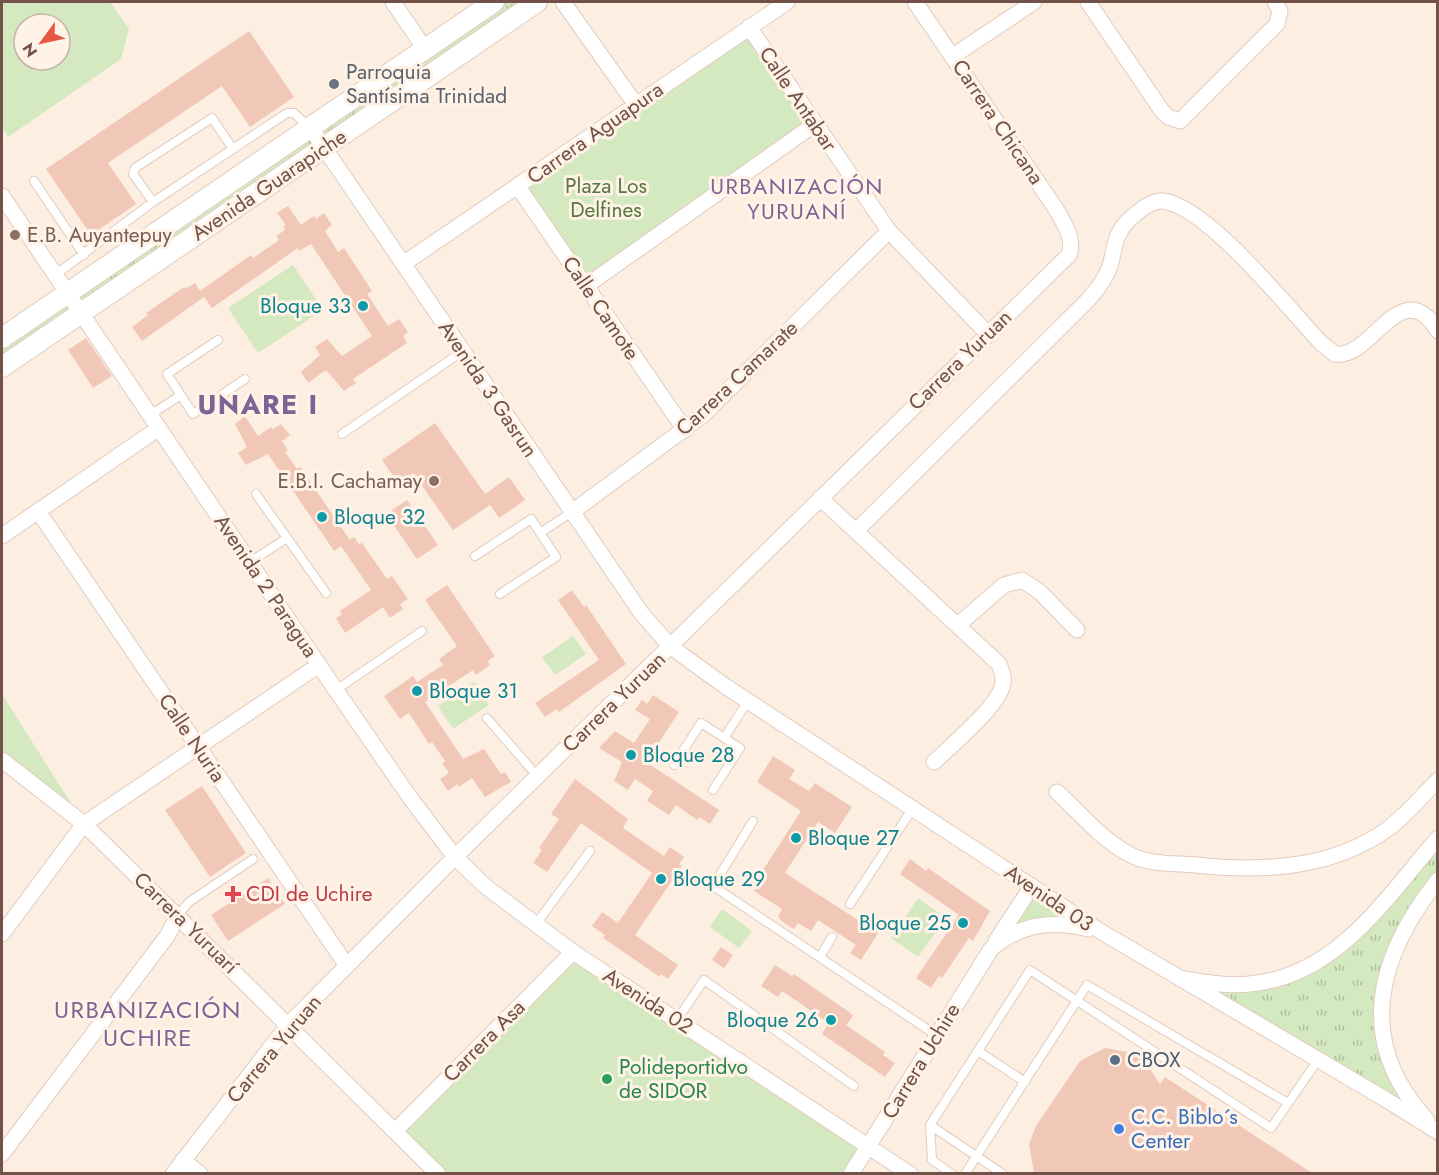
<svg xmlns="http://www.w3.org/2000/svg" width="1439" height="1175" font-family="Jost,sans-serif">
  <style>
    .grass { fill: url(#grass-tufts) }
    .park { fill: #d4e9bf; fill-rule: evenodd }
    .building { fill: #f1c8b8 }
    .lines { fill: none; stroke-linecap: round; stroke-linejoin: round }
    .service-casing { stroke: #e2cbbf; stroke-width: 10 }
    .minor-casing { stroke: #e2cbbf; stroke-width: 17 }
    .tertiary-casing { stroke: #e2cbbf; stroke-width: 22 }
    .service { stroke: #fff; stroke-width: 8 }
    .minor { stroke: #fff; stroke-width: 15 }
    .tertiary { stroke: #fff; stroke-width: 20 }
    .worship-dot { fill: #6b7280; stroke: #fff2e6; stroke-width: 2 }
    .education-dot { fill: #8d6e63; stroke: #fff2e6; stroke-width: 2 }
    .culture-dot { fill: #0f9aa8; stroke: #fff2e6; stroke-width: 2 }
    .health-dot { fill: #e0444e; stroke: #fff2e6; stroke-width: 2 }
    .service-dot { fill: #5c6f8a; stroke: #fff2e6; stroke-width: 2 }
    .leisure-dot { fill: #2e9e5b; stroke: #fff2e6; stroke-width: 2 }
    .shop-dot { fill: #3f7fe0; stroke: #fff2e6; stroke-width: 2 }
    .labels { text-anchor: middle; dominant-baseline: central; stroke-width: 6; stroke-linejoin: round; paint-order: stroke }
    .worship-label { font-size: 21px; fill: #5b616d; stroke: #fff2e6; text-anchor: start }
    .street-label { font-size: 21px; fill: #725248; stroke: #fff2e6 }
    .park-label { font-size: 21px; fill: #567840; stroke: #fff2e6 }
    .education-label { font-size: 21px; fill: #785e54; stroke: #fff2e6; text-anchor: start }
    .culture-label { font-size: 21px; fill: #0d838f; stroke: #fff2e6; text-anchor: start }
    .health-label { font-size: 21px; fill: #be3a42; stroke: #fff2e6; text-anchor: start }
    .service-label { font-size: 21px; fill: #4e5e75; stroke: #fff2e6; text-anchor: start }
    .leisure-label { font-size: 21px; fill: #27864d; stroke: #fff2e6; text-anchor: start }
    .shop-label { font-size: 21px; fill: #366cbe; stroke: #fff2e6; text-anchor: start }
    .neighbourhood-label { font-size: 22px; letter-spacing: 1.5px; fill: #7f6396; stroke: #fff2e6 }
    .quarter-label { font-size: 24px; letter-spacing: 1.5px; fill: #7f6396; stroke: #fff2e6 }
    .district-label { font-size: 27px; font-weight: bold; letter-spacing: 1.5px; fill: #7f6396; stroke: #fff2e6 }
  </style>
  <defs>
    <pattern id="grass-tufts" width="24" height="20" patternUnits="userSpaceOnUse" patternTransform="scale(1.5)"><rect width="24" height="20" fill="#d4e9bf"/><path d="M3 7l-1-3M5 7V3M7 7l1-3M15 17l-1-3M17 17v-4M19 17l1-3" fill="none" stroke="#b0bf9d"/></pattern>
  </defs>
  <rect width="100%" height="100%" fill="#fceee0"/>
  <path class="grass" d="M494,2H537L2,367V338Z
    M1437,838V880L1391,955L1388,1052L1437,1131L1178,979L1256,984L1329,955Z
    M1032,886L1100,931L1071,924L1002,939Z"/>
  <path class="park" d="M2,2H110L129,29L121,59L8,137L2,127ZM24,24H60V60H24Z
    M749,27L815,124L586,286L518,187Z
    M293,265L323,310L258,353L228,308Z
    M573,636L586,654L555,675L542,657Z
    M474,682L489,705L453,729L438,706Z
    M2,694L84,824L2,760Z
    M918,898L946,918L918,957L891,938Z
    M722,909L752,931L739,948L710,927Z
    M573,952L867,1146L848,1173L438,1174L395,1131Z"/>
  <path class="building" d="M249,31L294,97L250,127L222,86L108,163L136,204L91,235L46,169Z
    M288,206L301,225L314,216L316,219L324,213L332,225L325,231L338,252L344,248L372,291L367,294L388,326L399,319L408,332L403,336L407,343L353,379L356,383L344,391L326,370L308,383L301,372L320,355L315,347L327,339L342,356L372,336L311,244L299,251L298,248L212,308L204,297L142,341L132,327L148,315L146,313L184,287L185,289L195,283L200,291L251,255L253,258L279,240L276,236L285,230L283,227L286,225L277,213Z
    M86,338L112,376L93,388L68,350Z
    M245,416L258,436L271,427L273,429L281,424L290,435L282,441L288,450L285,452L297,469L300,467L350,540L354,537L359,544L362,543L387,579L392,576L408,599L400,604L403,609L390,618L383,607L345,633L336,618L342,614L340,611L371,590L341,546L334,551L268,454L246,465L238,453L247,447L235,424Z
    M435,423L485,494L509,477L525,500L499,518L490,505L453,530L413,473L398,483L382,460Z
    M407,500L438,545L417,559L386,514Z
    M447,585L495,656L488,661L490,665L476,675L473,670L425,702L463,759L484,749L501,774L505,772L511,782L485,797L472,778L459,787L457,784L448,791L440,779L449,773L442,763L445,761L432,742L429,744L409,713L400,719L384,696L413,676L417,682L443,665L439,659L457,646L425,600Z
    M572,590L584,607L586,605L626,664L559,712L557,709L545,717L535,703L599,660L558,600Z
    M653,695L679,712L646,762L719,810L710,824L699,817L697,820L676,805L669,815L647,801L653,791L635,779L628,790L614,781L622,762L599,748L615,731L634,743L650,719L635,710L642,700L647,704Z
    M773,756L795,770L789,779L809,791L815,783L852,807L835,833L818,822L785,873L878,933L861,960L850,953L856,945L818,920L811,931L798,923L794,929L784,923L778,917L782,909L754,891L759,883L756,881L801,811L757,782Z
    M575,779L628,819L623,828L664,856L670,847L684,857L679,864L682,866L635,935L678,965L668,979L661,974L660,977L603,938L605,935L592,926L602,912L618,923L652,873L581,823L547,872L533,863L542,850L539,848L559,819L551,814Z
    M202,786L246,853L210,877L165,810Z
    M910,859L926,871L928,868L990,911L973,941L969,938L942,978L939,976L931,988L916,978L959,915L900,874Z
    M268,878L285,904L228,941L211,915Z
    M721,947L733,955L724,968L712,960Z
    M775,965L792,976L794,974L849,1012L853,1016L846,1025L885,1052L883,1055L895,1063L885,1077L822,1034L829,1023L782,991L778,997L761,986Z
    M1105,1048L1133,1053L1147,1064L1160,1084L1165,1077L1312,1173H1034L1029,1144L1036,1126L1080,1061Z"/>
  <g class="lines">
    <defs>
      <path id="service" d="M34,181L84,255
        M153,202L133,174L135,168L212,118L233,149
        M55,275L153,202L287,113H294L308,126
        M218,340L167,374L193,414L245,379
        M150,415L181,395
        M342,434L463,351
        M256,494L326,593
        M540,533L572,512
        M475,556L531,519L556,557L500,594
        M250,562L287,538
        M336,690L422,631
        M487,718L538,777
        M724,738L748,701
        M674,765L701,723L740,748L713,790
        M753,821L713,886L936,1035
        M850,904L913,808
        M178,915L189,902L253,859
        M536,924L590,851
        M820,957L832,937
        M677,1020L704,980L854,1086
        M978,1051L1025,1082
        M930,1125L1003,1174
        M952,1174L932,1160L930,1125L1030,970L1271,1128L1318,1060
        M965,1174L1087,985L1288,1103"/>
      <path id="minor" d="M393,2L425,49
        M563,2L636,105
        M1088,2L1162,111L1168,117L1180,121L1277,24L1280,11L1275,2
        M749,27L889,231L987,333
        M953,56L1034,2
        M310,127L642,614L671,647L725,686L1100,931L1385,1099L1438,1132
        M518,187L685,430
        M2,196L331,683L411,799L455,857L485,886L573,952L910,1174
        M403,264L787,2
        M586,286L815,124
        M820,498L999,664C1002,671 1005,679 1002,687C996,708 951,746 934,762
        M38,511L347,966
        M572,512L702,416L889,231
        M856,531L1088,300C1097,289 1105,280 1110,266C1115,249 1114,234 1128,221C1136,213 1150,200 1163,201C1207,206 1289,309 1321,343L1335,354C1372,360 1401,271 1438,331
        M2,536L159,428
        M958,625L1004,585L1022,580L1040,592L1077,630
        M2,760L84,824L438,1174
        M1057,792C1079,812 1102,840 1129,854C1148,865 1175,863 1196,865C1263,872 1333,869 1389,828C1407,814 1422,796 1438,780
        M2,934L84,824L319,665
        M996,941L1032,886
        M1184,979C1208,983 1233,987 1257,983C1340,972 1387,896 1438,838
        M1427,1120C1354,1041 1377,957 1438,880
        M395,1131L573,952
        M2,1154L168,935L178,915
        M183,1160L200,1174
        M173,1174L288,1025L455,857L1069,255C1075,239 1064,223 1056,209L915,2
        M851,1174L991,949C1019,924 1053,920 1088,929"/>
      <path id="tertiary" d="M2,338L494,2
        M2,367L537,2"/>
    </defs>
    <use href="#service" class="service-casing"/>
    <use href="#minor" class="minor-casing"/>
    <use href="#tertiary" class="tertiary-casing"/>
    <use href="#service" class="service"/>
    <use href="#minor" class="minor"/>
    <use href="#tertiary" class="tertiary"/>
  </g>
  <circle class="worship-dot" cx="334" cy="84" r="6"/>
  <g class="education-dot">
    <circle cx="15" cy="235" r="6"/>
    <circle cx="434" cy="481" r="6"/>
  </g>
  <g class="culture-dot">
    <circle cx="363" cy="306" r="6"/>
    <circle cx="322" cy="517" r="6"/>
    <circle cx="417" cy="691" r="6"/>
    <circle cx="631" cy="755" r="6"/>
    <circle cx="796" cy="838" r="6"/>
    <circle cx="661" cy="879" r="6"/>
    <circle cx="963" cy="923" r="6"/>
    <circle cx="831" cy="1020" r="6"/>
  </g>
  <path class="health-dot" d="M230 885h6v6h6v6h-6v6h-6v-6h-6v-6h6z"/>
  <circle class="service-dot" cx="1115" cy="1060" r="6"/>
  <circle class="leisure-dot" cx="607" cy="1079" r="6"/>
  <circle class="shop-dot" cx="1119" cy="1129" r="6"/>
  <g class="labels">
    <g class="worship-label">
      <text x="346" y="72">Parroquia<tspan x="346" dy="24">Santísima Trinidad</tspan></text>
    </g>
    <g class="street-label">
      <text transform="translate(798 99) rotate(56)">Calle Antabar</text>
      <text transform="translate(998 122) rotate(56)">Carrera Chicana</text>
      <text transform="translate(595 133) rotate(-35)">Carrera Aguapura</text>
      <text transform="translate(269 185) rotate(-34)">Avenida Guarapiche</text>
      <text transform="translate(601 308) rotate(56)">Calle Camote</text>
      <text transform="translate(960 360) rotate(-44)">Carrera Yuruan</text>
      <text transform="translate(737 378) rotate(-43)">Carrera Camarate</text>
      <text transform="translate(488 389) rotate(56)">Avenida 3 Gasrun</text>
      <text transform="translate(266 586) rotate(56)">Avenida 2 Paragua</text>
      <text transform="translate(614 702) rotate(-44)">Carrera Yuruan</text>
      <text transform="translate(192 738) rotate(56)">Calle Nuria</text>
      <text transform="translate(1049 898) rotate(34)">Avenida 03</text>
      <text transform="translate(186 923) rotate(44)">Carrera Yuruarí</text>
      <text transform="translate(648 1001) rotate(33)">Avenida 02</text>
      <text transform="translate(484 1041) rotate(-45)">Carrera Asa</text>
      <text transform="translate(274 1049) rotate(-50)">Carrera Yuruan</text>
      <text transform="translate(921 1061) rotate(-59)">Carrera Uchire</text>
    </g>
    <g class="park-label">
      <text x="606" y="186">Plaza Los<tspan x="606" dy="24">Delfines</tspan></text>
    </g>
    <g class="education-label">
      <text x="27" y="235">E.B. Auyantepuy</text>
      <text x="422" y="481" text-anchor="end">E.B.I. Cachamay</text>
    </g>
    <g class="culture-label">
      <text x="351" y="306" text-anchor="end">Bloque 33</text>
      <text x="334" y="517">Bloque 32</text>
      <text x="429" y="691">Bloque 31</text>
      <text x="643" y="755">Bloque 28</text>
      <text x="808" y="838">Bloque 27</text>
      <text x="673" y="879">Bloque 29</text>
      <text x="951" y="923" text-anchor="end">Bloque 25</text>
      <text x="819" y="1020" text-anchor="end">Bloque 26</text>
    </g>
    <g class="health-label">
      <text x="246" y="894">CDI de Uchire</text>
    </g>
    <g class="service-label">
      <text x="1127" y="1060">CBOX</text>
    </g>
    <g class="leisure-label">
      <text x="619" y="1067">Polideportidvo<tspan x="619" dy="24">de SIDOR</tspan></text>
    </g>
    <g class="shop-label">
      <text x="1131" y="1117">C.C. Biblo´s<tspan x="1131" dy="24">Center</tspan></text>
    </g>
    <g class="neighbourhood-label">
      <text x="797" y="186">URBANIZACIÓN<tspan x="797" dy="25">YURUANÍ</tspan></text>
    </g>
    <g class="quarter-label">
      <text x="148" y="1009">URBANIZACIÓN<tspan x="148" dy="28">UCHIRE</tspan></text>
    </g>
    <g class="district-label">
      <text x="258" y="404">UNARE I</text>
    </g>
  </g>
  <rect width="1439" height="1175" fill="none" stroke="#725248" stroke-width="6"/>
  <g transform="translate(42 42) rotate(237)"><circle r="28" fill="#fff2e6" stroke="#c7b2a7" stroke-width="1.5"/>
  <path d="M0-4.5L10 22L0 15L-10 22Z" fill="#e65744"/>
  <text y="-9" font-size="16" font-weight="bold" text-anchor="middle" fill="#725248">N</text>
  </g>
</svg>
